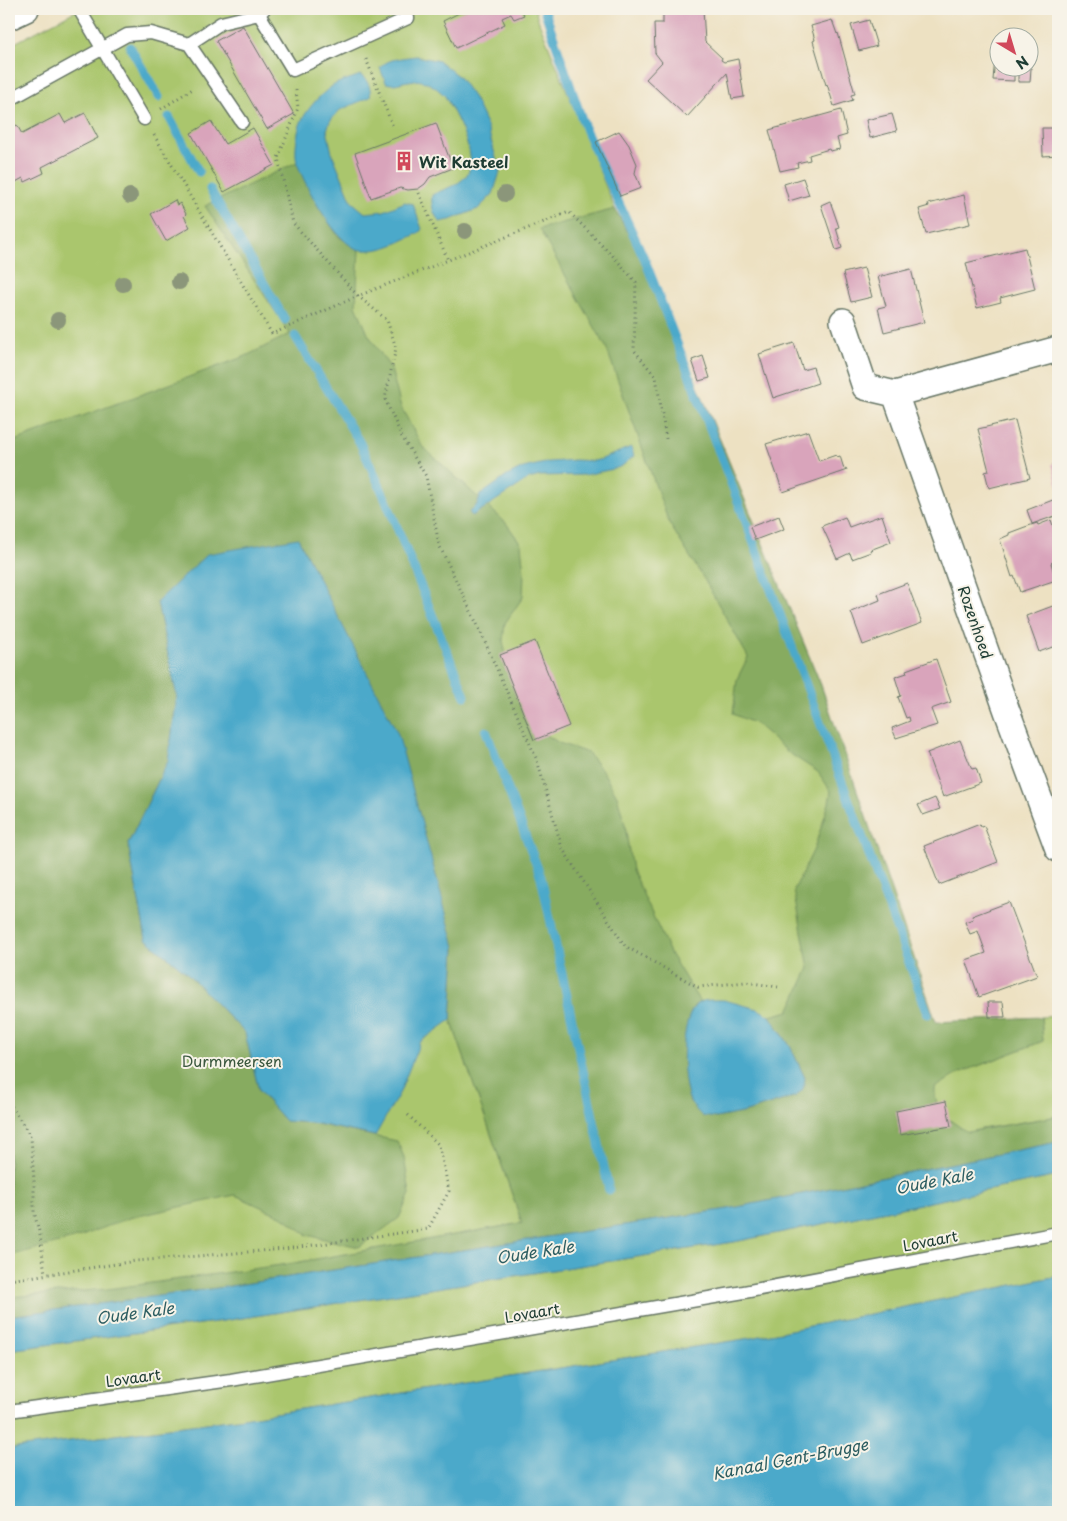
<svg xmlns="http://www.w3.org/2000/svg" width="1067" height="1521" font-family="'Playpen Sans',sans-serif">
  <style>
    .green { fill: #aac66d; stroke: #648250 }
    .forest { fill: #87ab60; stroke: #53744a }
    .water { fill: #4ca9ca; stroke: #36737f }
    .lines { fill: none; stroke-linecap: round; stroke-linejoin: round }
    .stream { stroke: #4ca9ca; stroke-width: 9 }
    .building { fill: #d9a4bb }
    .service-casing { stroke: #677666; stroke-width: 15 }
    .minor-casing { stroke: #677666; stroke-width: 28 }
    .path { stroke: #677666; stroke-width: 3; stroke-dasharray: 1 4; stroke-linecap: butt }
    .service { stroke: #fff; stroke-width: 12 }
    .minor { stroke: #fff; stroke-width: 25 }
    .tree { fill: #8b967a }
    .labels { text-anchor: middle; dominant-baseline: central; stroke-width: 4; stroke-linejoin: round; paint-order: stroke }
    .poi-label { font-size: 15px; font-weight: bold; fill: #1f3d34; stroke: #f7f3e8; text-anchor: start }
    .street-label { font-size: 15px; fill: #1f3d34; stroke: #f7f3e8 }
    .park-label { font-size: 15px; fill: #3b583f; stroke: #f7f3e8 }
    .water-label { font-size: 16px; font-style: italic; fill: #2c5d61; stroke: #f7f3e8 }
  </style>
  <rect width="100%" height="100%" fill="#f7f3e8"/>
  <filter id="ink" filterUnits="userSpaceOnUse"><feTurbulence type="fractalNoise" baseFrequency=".02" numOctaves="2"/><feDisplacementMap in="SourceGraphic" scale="10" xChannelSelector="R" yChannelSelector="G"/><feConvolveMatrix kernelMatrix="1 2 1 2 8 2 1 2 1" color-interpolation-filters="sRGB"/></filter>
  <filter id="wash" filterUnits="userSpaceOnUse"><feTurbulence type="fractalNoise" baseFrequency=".0096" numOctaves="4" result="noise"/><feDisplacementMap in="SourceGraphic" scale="20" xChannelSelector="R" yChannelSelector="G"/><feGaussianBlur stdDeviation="1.12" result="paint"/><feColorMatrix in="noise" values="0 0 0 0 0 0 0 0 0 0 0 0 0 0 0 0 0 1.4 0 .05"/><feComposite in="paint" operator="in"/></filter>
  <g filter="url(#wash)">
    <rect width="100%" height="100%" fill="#ede1c2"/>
    <path class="green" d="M79,9H535L539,22L615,209L655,282L821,685L936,1023L957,1074L1043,1041L1041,1017L1058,1016V1116L981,1129L728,1208L492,735L298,538L398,734L455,947L451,1020L522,1223L9,1316V46Z
      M1058,1176V1276L751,1338L237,1419L9,1449V1350L223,1321L734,1242Z"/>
    <path class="forest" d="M297,162L318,206L338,236L359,250L356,305L368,334L391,369L401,407L422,446L506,523L521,544L524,573L523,597L505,623L503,641L509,669L542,732L559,743L588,753L602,770L617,796L625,825L632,870L671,955L700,1002L694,1006C686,1044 679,1063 690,1102L716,1118L746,1112L796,1096L805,1078L790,1046L770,1016L789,1011L809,968L794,890L814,849L829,803L831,791L818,772L789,753L756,724L733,714L737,679L748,657L707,584L669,523L606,347L539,229L615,209L655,282L821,685L936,1022L1041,1017L1043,1041L957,1074L935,1088C934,1113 948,1118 967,1132L1058,1116V1142L728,1209L218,1288L9,1316V1297L108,1289L288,1264L522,1223L451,1020L455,947L157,602L177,697L168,761L128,844L146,939L187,973L245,1033L259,1091L285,1121L313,1123L397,1141L404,1157L410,1194L399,1218L359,1247L307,1235L285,1218L235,1195L129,1218L74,1239L9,1256V443L246,356L290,334L205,206Z"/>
    <path class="water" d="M416,56L439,61L459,77L474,98L487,126L500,172L493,194L478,209L450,220L440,222C433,214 431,205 432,195C443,189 458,186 466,176C481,158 454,114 445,96C435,86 424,78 409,81C400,82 395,86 386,83L380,68C387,58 404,58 416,56Z
      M360,75C367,79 372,88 370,97L340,110L330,121L327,130L332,153L352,202L365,213L384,211L405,202L413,204L422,229L419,233C399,242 384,252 361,250C337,247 304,184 297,163C294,152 297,128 303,118C309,107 321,94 331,87C339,81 351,79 360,75Z
      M631,447L634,456L622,466L614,469L584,475L540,476L529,479L472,516L469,512L476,506L480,498L479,496L507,476L523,468L549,462L575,460L594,461L602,459Z
      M298,538L398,734L455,947L451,1020L420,1042L400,1092L375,1136L313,1123L285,1121L259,1091L245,1033L187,973L146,939L128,844L168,761L177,697L157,602L207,554Z
      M724,1000L758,1009L770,1016L790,1046L805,1078L803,1089L796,1096L746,1112L716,1118L702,1116C698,1112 693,1107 690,1101C681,1082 679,1017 698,1003C704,999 717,1000 724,1000Z
      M1058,1142V1176L734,1242L223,1321L9,1350V1316L218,1288L728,1209Z
      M1058,1276V1512H9V1449L237,1419L751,1338Z"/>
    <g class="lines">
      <path class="stream" d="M544,9L586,131L645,260L744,517L928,1014
        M130,47L159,97
        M169,117L199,172
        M210,189L285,320
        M295,336L360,443L386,500L465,696
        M486,731L541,877L609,1190"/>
    </g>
    <g id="blocks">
      <path class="building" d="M467,9H521L524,15L514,19L511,14L502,18L505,24L456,48L443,21Z
        M663,9H703L705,42L722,58L721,60L724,62L738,59L744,97L732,99L727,73L687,117L646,79L662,62L655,53L654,23H663Z
        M832,20L837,34L838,33L855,94L851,95L853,100L834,106L827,84L826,85L813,41L815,40L811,26Z
        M869,20L877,46L859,51L851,25Z
        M243,26L294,114L267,129L216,41Z
        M995,59L1000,60V68H1014V81L993,80Z
        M1018,68H1031L1030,82H1018Z
        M841,110L847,135L837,138L840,149L830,151L829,149L809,155L810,160L797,163L798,167L780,171L769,130Z
        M85,113L98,138L42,167L44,173L25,182L23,178L12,184L9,178V129L17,125L22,134L60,114L65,123Z
        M892,114L897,131L870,138L866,120Z
        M211,121L225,144L253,128L274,165L224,192L191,133Z
        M436,123L453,168L430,177L425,184L418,189L408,190L400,188L371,198L355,153Z
        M1042,128H1058V155L1043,156Z
        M619,131L629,145L637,164L635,173L641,188L620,196L596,142Z
        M803,178L809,195L789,201L784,184Z
        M964,195L970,224L926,234L919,209L929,206L928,204Z
        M175,200L177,205L180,203L186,214L184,216L190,227L166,241L151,214Z
        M830,201L839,227L836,228L842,248L836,250L821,205Z
        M1025,248L1035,289L1000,298L1001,302L977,308L966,263Z
        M864,268L872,297L851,302L843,273Z
        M911,269L924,322L884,332L878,308L886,306L878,277Z
        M794,343L803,370L813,367L818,383L773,398L759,354Z
        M703,356L710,378L699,381L692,360Z
        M1015,420L1030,478L989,488L985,472L989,471L978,429Z
        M808,431L819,461L836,455L837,457L840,456L844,469L846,468L847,470L783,492L766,444Z
        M1058,462V487L1052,464Z
        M1058,498V515L1032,524L1027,510Z
        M882,515L891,542L870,550L871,552L852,559L850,553L837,559L822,526L845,517L849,527Z
        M779,516L784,529L755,540L750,527Z
        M1051,520L1058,540V560L1051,563L1056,580L1020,592L1014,576L1012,577L1000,539L1009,535V533L1025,527L1037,523L1038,525Z
        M907,583L922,623L863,645L851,612L880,600L878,594Z
        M1058,604V645L1039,652L1026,616Z
        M535,641L569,726L534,740L500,655Z
        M936,659L951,702L931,709L937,725L896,738L892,728L910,721L909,717L906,718L898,697L901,696L895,677L907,673L906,670Z
        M960,740L972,769L976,768L981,783L943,797L927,753Z
        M935,798L940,809L923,815L918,805Z
        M980,824L981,827L984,826L998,862L939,885L924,846Z
        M1009,902L1037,976L979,997L966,960L986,953L978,931L970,934L965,922L973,919L972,916Z
        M988,1002H1003L1005,1017H989Z
        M946,1101L951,1126L900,1135L896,1111Z"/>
    </g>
  </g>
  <g filter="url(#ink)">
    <use href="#blocks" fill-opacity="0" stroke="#677666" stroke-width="1"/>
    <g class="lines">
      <defs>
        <path id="service" d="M79,9L144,119
          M264,9L259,14L293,70L408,18L404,9
          M189,44L242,122
          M9,100L127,35L151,33L189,44L221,23L259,14
          M9,1411L231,1380L744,1292L1058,1233"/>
        <path id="minor" d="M9,17L26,9
          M843,321L865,387L895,394
          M1058,349L895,394L1007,711L1058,849"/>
      </defs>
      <use href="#service" class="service-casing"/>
      <use href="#minor" class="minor-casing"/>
      <path class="path" d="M366,59L393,127
        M296,90L298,108L278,158L293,223L358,296L569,212L613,256L636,282L634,350L656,377L666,439
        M161,109L194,88
        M154,135L272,334L358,296L387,320L396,348L385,399L402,437L426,476L439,545L477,624L537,760L562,848L625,946L698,987L746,982L778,987
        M419,193L448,260
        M9,1102L31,1137L34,1181V1212L40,1235L45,1274
        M9,1280L136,1261L285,1249L428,1229L449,1191L439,1145L406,1113"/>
      <use href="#service" class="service"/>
      <use href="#minor" class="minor"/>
    </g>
    <g class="tree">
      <circle cx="505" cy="194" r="8"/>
      <circle cx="130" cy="196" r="8"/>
      <circle cx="465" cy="231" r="8"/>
      <circle cx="179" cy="282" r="8"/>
      <circle cx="123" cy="284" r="8"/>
      <circle cx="58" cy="320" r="8"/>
    </g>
  </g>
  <defs>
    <symbol id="building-bare" viewBox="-9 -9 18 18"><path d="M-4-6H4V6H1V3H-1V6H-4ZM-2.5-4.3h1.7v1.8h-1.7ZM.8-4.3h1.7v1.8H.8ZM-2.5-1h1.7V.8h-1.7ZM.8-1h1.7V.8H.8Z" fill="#d1495b" stroke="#f7f3e8" stroke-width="2.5" paint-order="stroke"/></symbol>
  </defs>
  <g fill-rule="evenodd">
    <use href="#building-bare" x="390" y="147" width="28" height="28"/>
  </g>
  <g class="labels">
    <g class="poi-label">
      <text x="419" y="161">Wit Kasteel</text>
    </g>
    <g class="street-label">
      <text transform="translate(976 622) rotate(71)">Rozenhoed</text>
      <text transform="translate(930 1240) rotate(-11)">Lovaart</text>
      <text transform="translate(532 1312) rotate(-10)">Lovaart</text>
      <text transform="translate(133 1377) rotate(-8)">Lovaart</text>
    </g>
    <g class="park-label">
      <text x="232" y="1060">Durmmeersen</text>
    </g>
    <g class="water-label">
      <text transform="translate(934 1180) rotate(-11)">Oude Kale</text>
      <text transform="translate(535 1251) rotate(-9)">Oude Kale</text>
      <text transform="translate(135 1312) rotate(-8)">Oude Kale</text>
      <text transform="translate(790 1458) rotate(-11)">Kanaal Gent-Brugge</text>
    </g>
  </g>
  <rect width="1067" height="1521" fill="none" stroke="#f7f3e8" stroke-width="30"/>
  <g transform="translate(1014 52) rotate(142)"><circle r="24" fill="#f7f3e8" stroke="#a1aaa0"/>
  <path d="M0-4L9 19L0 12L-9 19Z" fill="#d1495b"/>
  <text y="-8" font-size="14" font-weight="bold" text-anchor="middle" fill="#1f3d34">N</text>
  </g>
</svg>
